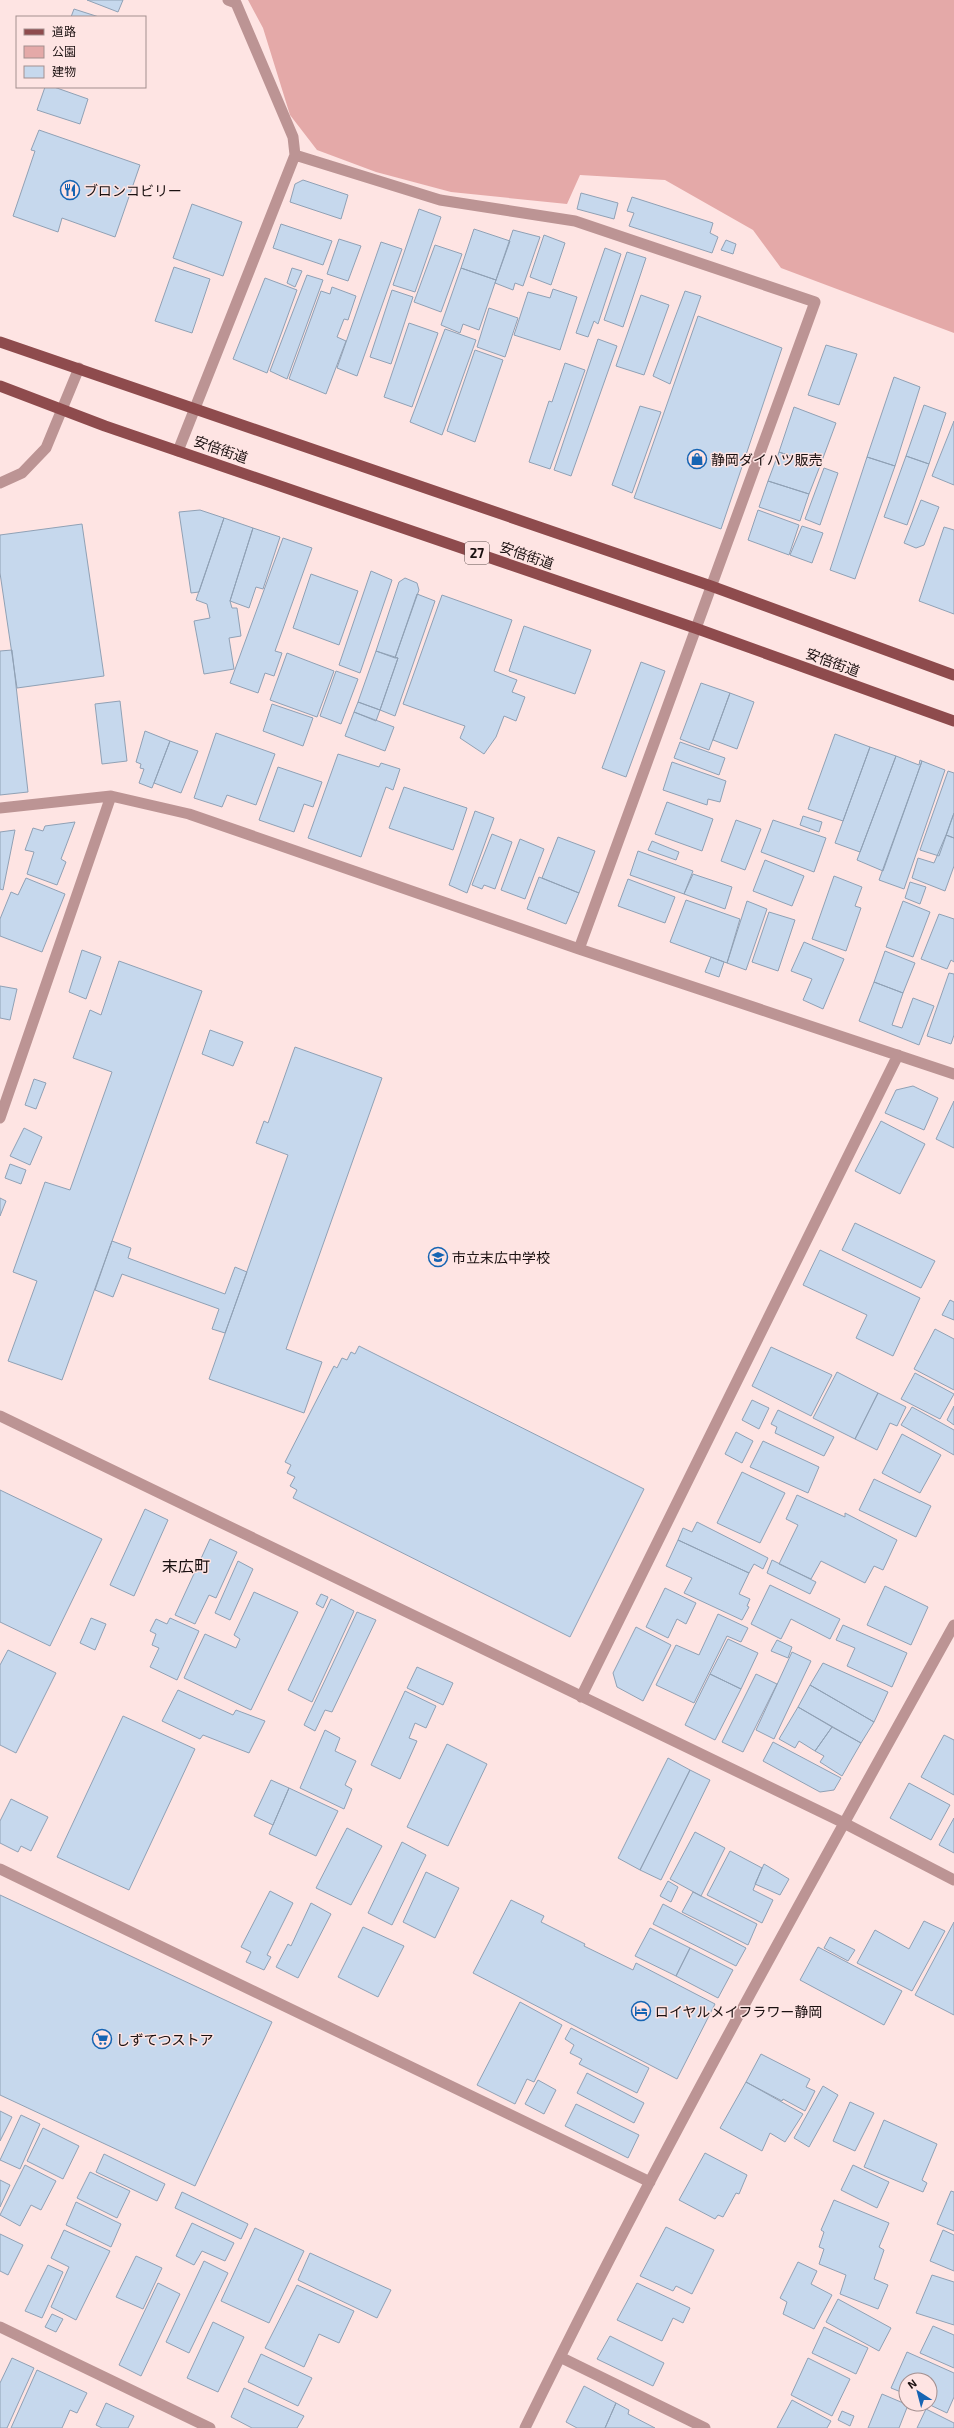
<svg xmlns="http://www.w3.org/2000/svg" width="954" height="2428" font-family="'Exo 2','Noto Sans JP',sans-serif">
  <style>
    .green { fill: #e4a9a8 }
    .building { fill: #c6d8ed; stroke: #90a1b5 }
    .lines { fill: none; stroke-linecap: round; stroke-linejoin: round }
    .minor { stroke: #bc9494; stroke-width: 11 }
    .tertiary { stroke: #bc9494; stroke-width: 11 }
    .primary { stroke: #8e4b4d; stroke-width: 11 }
    .labels { text-anchor: middle; dominant-baseline: central; stroke-width: 3; stroke-linejoin: round; paint-order: stroke }
    .shield { fill: #fee4e3; stroke: #5e504f; stroke-width: 1 }
    .shield-label { font-size: 13px; font-weight: bold; fill: #1a1010 }
    .poi-label { font-size: 14px; fill: #1a1010; stroke: #fee4e3; text-anchor: start }
    .street-label { font-size: 14px; fill: #1a1010; stroke: #fee4e3 }
    .quarter-label { font-size: 16px; fill: #1a1010; stroke: #fee4e3 }
  </style>
  <rect width="100%" height="100%" fill="#fee4e3"/>
  <path class="green" d="M248,0H954V333L781,268L753,230L665,180L580,175L567,204L451,192L376,172L317,150L290,115L263,28Z"/>
  <path class="building" d="M87,0H123L118,12Z
    M74,9L99,17H71Z
    M45,87H54L88,99L80,124L37,110Z
    M39,130L140,165L115,237L62,218L58,232L13,216L35,151L31,150Z
    M303,180L348,195L341,219L290,202L295,184Z
    M581,193L618,203L614,219L577,209Z
    M632,197L713,223L710,233L718,237L712,253L629,226L634,213L627,211Z
    M192,204L242,222L223,276L173,258Z
    M419,209L441,217L415,292L393,285Z
    M281,224L332,241L323,265L273,248Z
    M474,229L510,241L496,280L461,268Z
    M513,230L540,237L523,286L515,283L513,290L495,283Z
    M544,235L565,243L551,285L530,277Z
    M339,239L361,246L348,281L327,274Z
    M726,240L736,244L733,254L721,250Z
    M381,242L402,249L357,376L337,368Z
    M435,245L462,254L441,312L414,302Z
    M605,248L621,254L598,324L594,321L588,337L576,333Z
    M627,252L646,258L623,327L604,320Z
    M174,267L210,279L192,333L155,321Z
    M292,268L302,271L295,287L287,283Z
    M461,268L496,280L479,330L463,324L460,333L441,325Z
    M307,275L323,280L287,379L270,371Z
    M265,278L297,290L267,373L233,359Z
    M332,287L356,296L348,320L344,319L337,337L346,341L326,394L289,379L321,291L330,294Z
    M553,289L577,297L560,350L514,335L528,292L550,298Z
    M392,290L413,297L391,364L370,357Z
    M685,291L701,296L670,384L653,376Z
    M641,295L669,305L644,375L616,366Z
    M489,308L518,318L505,357L477,347Z
    M698,316L782,348L721,529L634,498Z
    M409,323L438,333L412,407L384,397Z
    M445,329L476,340L442,435L410,422Z
    M598,339L617,346L571,476L554,470Z
    M826,345L857,354L839,405L808,395Z
    M475,350L503,360L475,442L447,431Z
    M565,363L585,370L550,469L529,462L549,401L552,402Z
    M894,377L920,387L895,466L867,457Z
    M924,405L946,413L929,464L906,456Z
    M640,406L661,412L632,493L612,485Z
    M794,407L836,423L820,466L779,452Z
    M954,421V485L932,476Z
    M779,452L820,466L809,494L768,481Z
    M906,456L929,464L907,525L884,517Z
    M867,457L895,466L855,579L830,570Z
    M824,468L838,473L820,525L805,519Z
    M768,481L809,494L800,521L759,507Z
    M921,500L939,507L924,545L916,548L904,543Z
    M200,510L224,518L199,592L191,593L179,512Z
    M758,510L799,525L789,555L748,540Z
    M224,518L253,528L230,601L232,608H237L241,636L229,638L234,669L204,674L194,621L210,618L207,604L196,600Z
    M82,524L104,676L17,688L0,573V535Z
    M802,526L823,533L812,563L790,555Z
    M944,527L954,530V614L919,601Z
    M253,528L280,537L263,589L256,587L249,608L230,601Z
    M283,538L312,548L275,651L282,653L274,676L265,673L258,693L230,683Z
    M371,571L392,580L360,673L339,665Z
    M311,574L358,591L339,645L293,628Z
    M405,578L417,583L419,590L395,658L376,651L399,582Z
    M417,594L435,601L395,716L380,710L398,658H395Z
    M442,595L512,620L494,671L517,680L512,692L525,697L516,721L504,716L496,737L484,754L460,738L465,726L403,704Z
    M524,626L591,650L575,694L509,671Z
    M12,650L28,792L0,795V651Z
    M376,651L398,658L380,710L358,702Z
    M287,653L334,671L317,717L270,700Z
    M641,662L665,671L626,777L602,768Z
    M336,671L358,679L341,724L320,716Z
    M701,683L730,693L709,750L680,739Z
    M730,693L754,702L737,749L713,740Z
    M120,701L127,761L102,764L95,704Z
    M358,702L380,710L376,721L354,712Z
    M272,704L313,718L303,746L263,731Z
    M354,712L394,727L385,751L345,736Z
    M145,731L170,741L152,788L139,783L144,769L140,768L141,764L136,762Z
    M216,733L275,754L256,805L227,795L222,807L194,798Z
    M835,734L870,747L843,821L808,809Z
    M170,741L198,751L181,793L154,783Z
    M680,742L725,758L719,775L674,758Z
    M870,747L896,756L860,852L835,843Z
    M338,754L379,767L381,763L400,769L393,790L386,787L361,857L308,838Z
    M896,756L919,765L920,760L922,761L883,871L857,860Z
    M922,761L945,770L904,889L879,880Z
    M672,762L726,781L720,802L708,799L707,805L663,790Z
    M278,767L322,782L313,807L304,804L294,832L259,820Z
    M948,771L954,773V813L939,856L920,850Z
    M404,787L467,808L453,850L389,828Z
    M667,802L713,819L702,851L655,834Z
    M475,811L494,818L467,893L449,885Z
    M954,813V838L946,835Z
    M803,816L822,822L819,832L800,825Z
    M736,820L761,829L745,870L721,861Z
    M773,820L826,838L814,872L761,852Z
    M75,822L61,859L66,862L57,885L27,874L34,852L25,850L33,828L43,831L45,826Z
    M15,830L3,890L0,889V832Z
    M492,834L512,842L495,889L484,885L482,889L472,885Z
    M946,835L954,838V866L945,891L912,878L918,858L934,863Z
    M558,837L595,851L579,893L542,878Z
    M520,839L544,849L525,899L501,890Z
    M652,841L679,852L676,860L648,850Z
    M638,851L693,871L684,894L630,875Z
    M765,860L804,876L792,906L753,891Z
    M693,874L732,887L725,909L684,894Z
    M834,876L862,887L855,906L861,908L846,951L812,939Z
    M539,877L579,893L566,924L527,909Z
    M26,878L65,894L42,952L0,936V919L11,892L18,895Z
    M628,879L675,897L665,923L618,906Z
    M910,882L926,887L920,904L905,898Z
    M686,900L740,919L727,963L670,942Z
    M747,901L767,909L746,970L727,963Z
    M903,901L930,912L913,957L886,947Z
    M769,912L795,920L778,971L752,962Z
    M939,914L954,919V962L951,960L947,969L921,959Z
    M804,942L844,959L823,1009L803,1000L812,979L791,971Z
    M82,950L101,957L86,999L69,992Z
    M885,951L915,963L903,993L874,982Z
    M711,957L724,962L719,977L705,972Z
    M119,961L202,991L62,1380L8,1361L37,1281L13,1272L45,1182L70,1190L112,1072L73,1058L90,1010L101,1015Z
    M949,973L954,974V1035L951,1044L927,1036Z
    M874,982L903,993L892,1025L902,1028L913,998L934,1006L919,1045L859,1021Z
    M0,986L17,989L10,1020L0,1018Z
    M210,1030L243,1042L233,1066L202,1054Z
    M295,1047L382,1078L286,1349L322,1362L304,1413L209,1379L288,1155L256,1143L264,1121L268,1123Z
    M34,1079L46,1083L36,1109L25,1105Z
    M913,1086L938,1098L924,1130L885,1113L896,1090Z
    M954,1101V1148L936,1139Z
    M881,1121L925,1144L900,1194L855,1171Z
    M24,1128L42,1137L30,1165L10,1156Z
    M10,1164L26,1170L21,1184L5,1178Z
    M0,1198L6,1201L0,1216Z
    M855,1223L935,1261L921,1288L842,1250Z
    M112,1241L131,1248L128,1258L225,1294L235,1267L247,1272L225,1333L212,1329L219,1309L122,1274L113,1297L95,1290Z
    M820,1250L920,1298L893,1356L856,1338L867,1315L803,1285Z
    M950,1300L954,1302V1320L942,1315Z
    M935,1329L954,1339V1390L914,1369Z
    M359,1346L644,1489L570,1637L293,1498L297,1490L290,1486L295,1477L287,1473L291,1465L285,1462L334,1366L337,1368L342,1358L347,1360L351,1352L355,1354Z
    M771,1347L832,1375L811,1416L752,1386Z
    M837,1372L878,1393L855,1439L813,1418Z
    M915,1373L954,1394L940,1419L901,1399Z
    M878,1393L906,1407L897,1426L890,1423L877,1450L855,1439Z
    M752,1400L769,1408L759,1429L742,1420Z
    M954,1406V1425L947,1420Z
    M912,1407L954,1430V1455L901,1425Z
    M778,1410L834,1437L824,1456L775,1433L777,1427L771,1424Z
    M736,1432L753,1441L742,1463L725,1454Z
    M902,1434L941,1455L920,1493L882,1473Z
    M763,1441L819,1467L808,1493L750,1467Z
    M742,1472L785,1493L760,1543L717,1523Z
    M874,1479L931,1506L916,1537L859,1510Z
    M0,1490L102,1539L50,1646L0,1622Z
    M797,1495L845,1517V1513L897,1540L883,1570L874,1566L865,1583L821,1561L811,1579L779,1564L798,1525L786,1519Z
    M145,1509L168,1520L134,1596L110,1585Z
    M697,1522L768,1558L763,1569L754,1564L749,1573L678,1540L683,1528L692,1532Z
    M210,1539L237,1552L216,1598L209,1595L195,1624L175,1615Z
    M678,1540L749,1573L739,1594L750,1599L747,1606L749,1607L742,1620L684,1593L692,1578L666,1566Z
    M772,1560L816,1582L810,1594L767,1573Z
    M238,1561L253,1569L230,1620L215,1613Z
    M770,1585L840,1619L830,1639L791,1619L781,1639L751,1624Z
    M885,1586L928,1607L911,1645L867,1625Z
    M665,1588L696,1603L686,1624L677,1619L668,1638L646,1627Z
    M254,1592L298,1612L251,1710L184,1678L205,1634L236,1648L240,1639L234,1635Z
    M321,1594L328,1597L323,1608L316,1604Z
    M331,1599L354,1611L312,1702L288,1690Z
    M357,1612L376,1620L332,1712L325,1710L315,1731L304,1725Z
    M718,1614L748,1628L741,1642L727,1636L694,1703L656,1685L676,1645L699,1655Z
    M91,1618L106,1624L95,1650L80,1643Z
    M170,1618L199,1631L177,1680L150,1667L159,1648L152,1645L156,1634L150,1631L156,1619L167,1624Z
    M843,1625L907,1653L892,1687L847,1666L855,1648L836,1640Z
    M636,1627L671,1645L643,1701L617,1687L613,1673Z
    M728,1639L758,1653L741,1689L710,1674Z
    M777,1640L792,1647L788,1658L771,1651Z
    M8,1650L56,1673L16,1753L0,1745V1665Z
    M792,1652L811,1661L774,1739L756,1730Z
    M823,1663L888,1692L874,1722L810,1685Z
    M417,1667L453,1683L443,1705L407,1688Z
    M710,1674L741,1689L715,1740L685,1725Z
    M756,1674L777,1684L743,1752L722,1742Z
    M810,1685L874,1722L861,1743L798,1707Z
    M178,1690L233,1715L236,1710L265,1721L249,1753L203,1735L200,1739L162,1721Z
    M405,1691L436,1706L426,1728L415,1723L409,1738L417,1741L400,1779L371,1765Z
    M798,1707L832,1727L815,1751L799,1741L795,1748L779,1739Z
    M123,1716L195,1749L129,1890L57,1857Z
    M832,1727L861,1743L842,1776L820,1762L824,1756L815,1751Z
    M325,1730L340,1738L335,1751L356,1761L345,1785L352,1789L344,1809L300,1788Z
    M944,1735L954,1740V1795L921,1777Z
    M773,1742L841,1778L834,1790L820,1792L763,1761Z
    M447,1744L487,1764L448,1846L407,1827Z
    M668,1758L690,1770L640,1870L618,1858Z
    M690,1770L710,1780L661,1880L640,1870Z
    M271,1780L289,1788L273,1825L254,1816Z
    M909,1783L950,1805L931,1840L890,1818Z
    M289,1788L338,1811L316,1856L269,1834Z
    M11,1799L48,1817L31,1851L21,1846L18,1852L0,1843V1821Z
    M954,1818V1853L939,1845Z
    M347,1828L382,1846L351,1905L316,1888Z
    M695,1832L725,1848L701,1896L670,1879Z
    M402,1842L426,1855L392,1925L368,1913Z
    M730,1851L762,1868L753,1890L773,1900L762,1923L707,1895Z
    M764,1864L789,1879L780,1895L755,1884Z
    M426,1872L459,1888L435,1938L403,1922Z
    M668,1881L678,1887L671,1902L660,1896Z
    M270,1891L293,1903L267,1955L271,1957L264,1970L246,1962L251,1952L241,1947Z
    M693,1892L757,1924L748,1945L682,1912Z
    M0,1895L272,2022L195,2186L0,2095Z
    M511,1900L544,1916L541,1922L585,1944L584,1946L633,1970L636,1963L715,2004L677,2079L473,1973Z
    M311,1903L331,1914L298,1978L276,1967L288,1944L291,1946Z
    M663,1904L746,1948L736,1966L653,1924Z
    M924,1921L945,1931L912,1991L857,1963L875,1930L909,1949Z
    M954,1922V2015L915,1995Z
    M363,1927L404,1946L378,1997L338,1977Z
    M650,1928L690,1948L676,1976L635,1956Z
    M830,1937L855,1950L848,1961L824,1948Z
    M818,1947L902,1991L884,2025L800,1980Z
    M690,1948L733,1970L718,1998L676,1976Z
    M520,2002L562,2025L534,2082L527,2079L515,2104L477,2085Z
    M571,2028L649,2068L637,2093L579,2064L582,2059L570,2053L574,2045L565,2039Z
    M761,2054L810,2079L806,2087L815,2091L805,2111L783,2099L782,2101L746,2082Z
    M587,2073L644,2103L634,2123L577,2093Z
    M538,2080L556,2090L544,2114L525,2104Z
    M746,2082L803,2114L785,2142L770,2133L762,2151L720,2128Z
    M823,2086L838,2095L809,2147L794,2138Z
    M850,2102L874,2113L855,2151L833,2141Z
    M576,2104L639,2135L628,2158L565,2126Z
    M0,2111L12,2117L0,2141Z
    M21,2115L40,2124L20,2169L0,2160Z
    M884,2120L937,2144L922,2180L927,2183L923,2192L864,2167Z
    M43,2128L79,2146L63,2179L27,2161Z
    M705,2153L747,2175L739,2194L736,2193L723,2217L718,2215L715,2219L679,2200Z
    M104,2154L165,2184L157,2201L96,2172Z
    M25,2165L56,2181L41,2210L31,2205L20,2226L0,2215Z
    M853,2165L889,2182L877,2208L841,2190Z
    M90,2172L130,2191L117,2218L77,2198Z
    M0,2180L10,2185L0,2207Z
    M951,2191L954,2192V2231L937,2224Z
    M182,2192L248,2224L241,2239L175,2208Z
    M834,2200L889,2223L879,2247L884,2250L874,2279L888,2285L878,2309L840,2294L846,2275L819,2264L824,2249L819,2247L824,2232L821,2230Z
    M76,2202L121,2224L111,2247L66,2225Z
    M192,2223L234,2243L225,2261L202,2251L194,2265L176,2256Z
    M666,2227L714,2250L692,2294L676,2286L673,2291L640,2276Z
    M255,2228L304,2251L269,2323L221,2301Z
    M64,2230L110,2251L76,2320L51,2307L69,2267L51,2258Z
    M943,2230L954,2235V2271L930,2261Z
    M0,2234L23,2245L8,2275L0,2271Z
    M310,2253L391,2290L377,2318L298,2280Z
    M136,2256L162,2268L143,2309L116,2297Z
    M204,2261L228,2273L189,2353L166,2342Z
    M798,2262L817,2271L811,2284L832,2295L814,2329L783,2314L787,2302L780,2298Z
    M48,2265L63,2272L42,2318L25,2311Z
    M932,2275L954,2282V2325L916,2313Z
    M158,2283L180,2294L141,2376L119,2365Z
    M637,2283L690,2308L683,2323L673,2318L662,2341L617,2320Z
    M297,2285L354,2311L339,2343L319,2334L304,2367L265,2348Z
    M838,2299L891,2328L879,2351L826,2322Z
    M52,2314L63,2319L56,2332L45,2327Z
    M213,2322L244,2337L218,2392L187,2378Z
    M933,2326L954,2335V2368L920,2353Z
    M824,2327L868,2348L856,2374L812,2353Z
    M610,2336L664,2363L653,2386L597,2359Z
    M907,2352L954,2373V2397L947,2413L928,2404H930V2380H906V2394L891,2388Z
    M261,2354L312,2378L298,2406L248,2382Z
    M12,2358L34,2368L7,2428H0V2383Z
    M808,2358L850,2379L832,2416L791,2395Z
    M37,2370L87,2393L77,2413L70,2410L62,2428H11Z
    M584,2386L616,2403L605,2428H577L566,2422Z
    M244,2388L304,2416L297,2428H252L231,2417Z
    M882,2394L908,2405L899,2428H868Z
    M792,2400L831,2421L827,2428H777Z
    M106,2403L134,2416L128,2428H102L96,2425Z
    M616,2403L629,2410L628,2414L655,2428H605Z
    M926,2409L954,2423V2428H917Z
    M842,2411L854,2416L850,2426L838,2420Z"/>
  <g class="lines">
    <path class="minor" d="M295,155L440,200L575,221L815,302L579,949
      M178,451L295,155L293,137L236,3L228,0
      M0,808L111,796L189,814L579,949L954,1074
      M0,1118L111,796
      M0,1416L844,1823L954,1880
      M581,1697L898,1055
      M0,1869L650,2182
      M0,2327L210,2428
      M560,2357L705,2428
      M525,2428C658,2155 807,1890 954,1625"/>
    <path class="tertiary" d="M0,483L22,473L46,448L79,368"/>
    <path class="primary" d="M0,342L711,586L954,675
      M0,386L105,426L695,628L954,721"/>
  </g>
  <defs>
    <symbol id="restaurant-ring" viewBox="-11 -11 22 22"><circle r="9.5" fill="#fee4e3" stroke="#1664b3" stroke-width="1.5"/><path d="M-5-6h1v4h1v-4h1v4h1v-4h1v5L-1.5 .5V6h-2V.5L-5-1ZM5-6V6H3V1.5H1.5Q1.5-4 5-6Z" fill="#1664b3"/></symbol>
    <symbol id="shop-ring" viewBox="-11 -11 22 22"><circle r="9.5" fill="#fee4e3" stroke="#1664b3" stroke-width="1.5"/><path d="M-5-2.5h2.3a2.7 3.5 0 0 1 5.4 0H5L5.5 6h-11ZM-1.5-2.5h3a1.5 2.3 0 0 0-3 0Z" fill="#1664b3"/></symbol>
    <symbol id="school-ring" viewBox="-11 -11 22 22"><circle r="9.5" fill="#fee4e3" stroke="#1664b3" stroke-width="1.5"/><path d="M0-5L7-2L0 1L-7-2ZM-4 1L0 2.5L4 1V4Q0 6-4 4Z" fill="#1664b3"/></symbol>
    <symbol id="hotel-ring" viewBox="-11 -11 22 22"><circle r="9.5" fill="#fee4e3" stroke="#1664b3" stroke-width="1.5"/><path d="M-6-4.5h1.5V1H6V5H4.5V3h-9V5H-6ZM-4 0a1.8 1.8 0 1 1 3.6 0ZM.5 0V-2.5h3Q6-2.5 6 0Z" fill="#1664b3"/></symbol>
    <symbol id="supermarket-ring" viewBox="-11 -11 22 22"><circle r="9.5" fill="#fee4e3" stroke="#1664b3" stroke-width="1.5"/><path d="M-6-5.5h2.5l.6 2H6L4.5 2H-2.5L-4.4-4H-6ZM-1.5 3.2a1.3 1.3 0 1 0 .1 0ZM3 3.2a1.3 1.3 0 1 0 .1 0Z" fill="#1664b3"/></symbol>
  </defs>
  <g fill-rule="evenodd">
    <use href="#restaurant-ring" x="59" y="179" width="22" height="22"/>
    <use href="#shop-ring" x="686" y="448" width="22" height="22"/>
    <use href="#school-ring" x="427" y="1246" width="22" height="22"/>
    <use href="#hotel-ring" x="630" y="2000" width="22" height="22"/>
    <use href="#supermarket-ring" x="91" y="2028" width="22" height="22"/>
  </g>
  <g class="labels">
    <rect class="shield" x="465" y="542" width="24" height="22" rx="3"/>
    <g class="shield-label">
      <text x="477" y="553">27</text>
    </g>
    <g class="poi-label">
      <text x="84" y="190">ブロンコビリー</text>
      <text x="711" y="459">静岡ダイハツ販売</text>
      <text x="452" y="1257">市立末広中学校</text>
      <text x="655" y="2011">ロイヤルメイフラワー静岡</text>
      <text x="116" y="2039">しずてつストア</text>
    </g>
    <g class="street-label">
      <text transform="translate(221 449) rotate(19)">安倍街道</text>
      <text transform="translate(527 555) rotate(19)">安倍街道</text>
      <text transform="translate(833 662) rotate(20)">安倍街道</text>
    </g>
    <g class="quarter-label">
      <text x="186" y="1565">末広町</text>
    </g>
  </g>
  <rect x="16" y="16" width="130" height="72" fill="#fee4e3" stroke="#a38f8f"/>
  <rect x="24" y="29" width="20" height="6" fill="#8e4b4d" stroke="#a38f8f"/>
  <text x="52" y="36" font-size="12" fill="#1a1010">道路</text>
  <rect x="24" y="46" width="20" height="12" fill="#e4a9a8" stroke="#a38f8f"/>
  <text x="52" y="56" font-size="12" fill="#1a1010">公園</text>
  <rect x="24" y="66" width="20" height="12" fill="#c6d8ed" stroke="#a38f8f"/>
  <text x="52" y="76" font-size="12" fill="#1a1010">建物</text>
  <g transform="translate(918 2392) rotate(324)"><circle r="19" fill="#fee4e3" stroke="#a38f8f"/>
  <path d="M0-3L7 15L0 10L-7 15Z" fill="#1664b3"/>
  <text y="-6" font-size="11" font-weight="bold" text-anchor="middle" fill="#1a1010">N</text>
  </g>
</svg>
